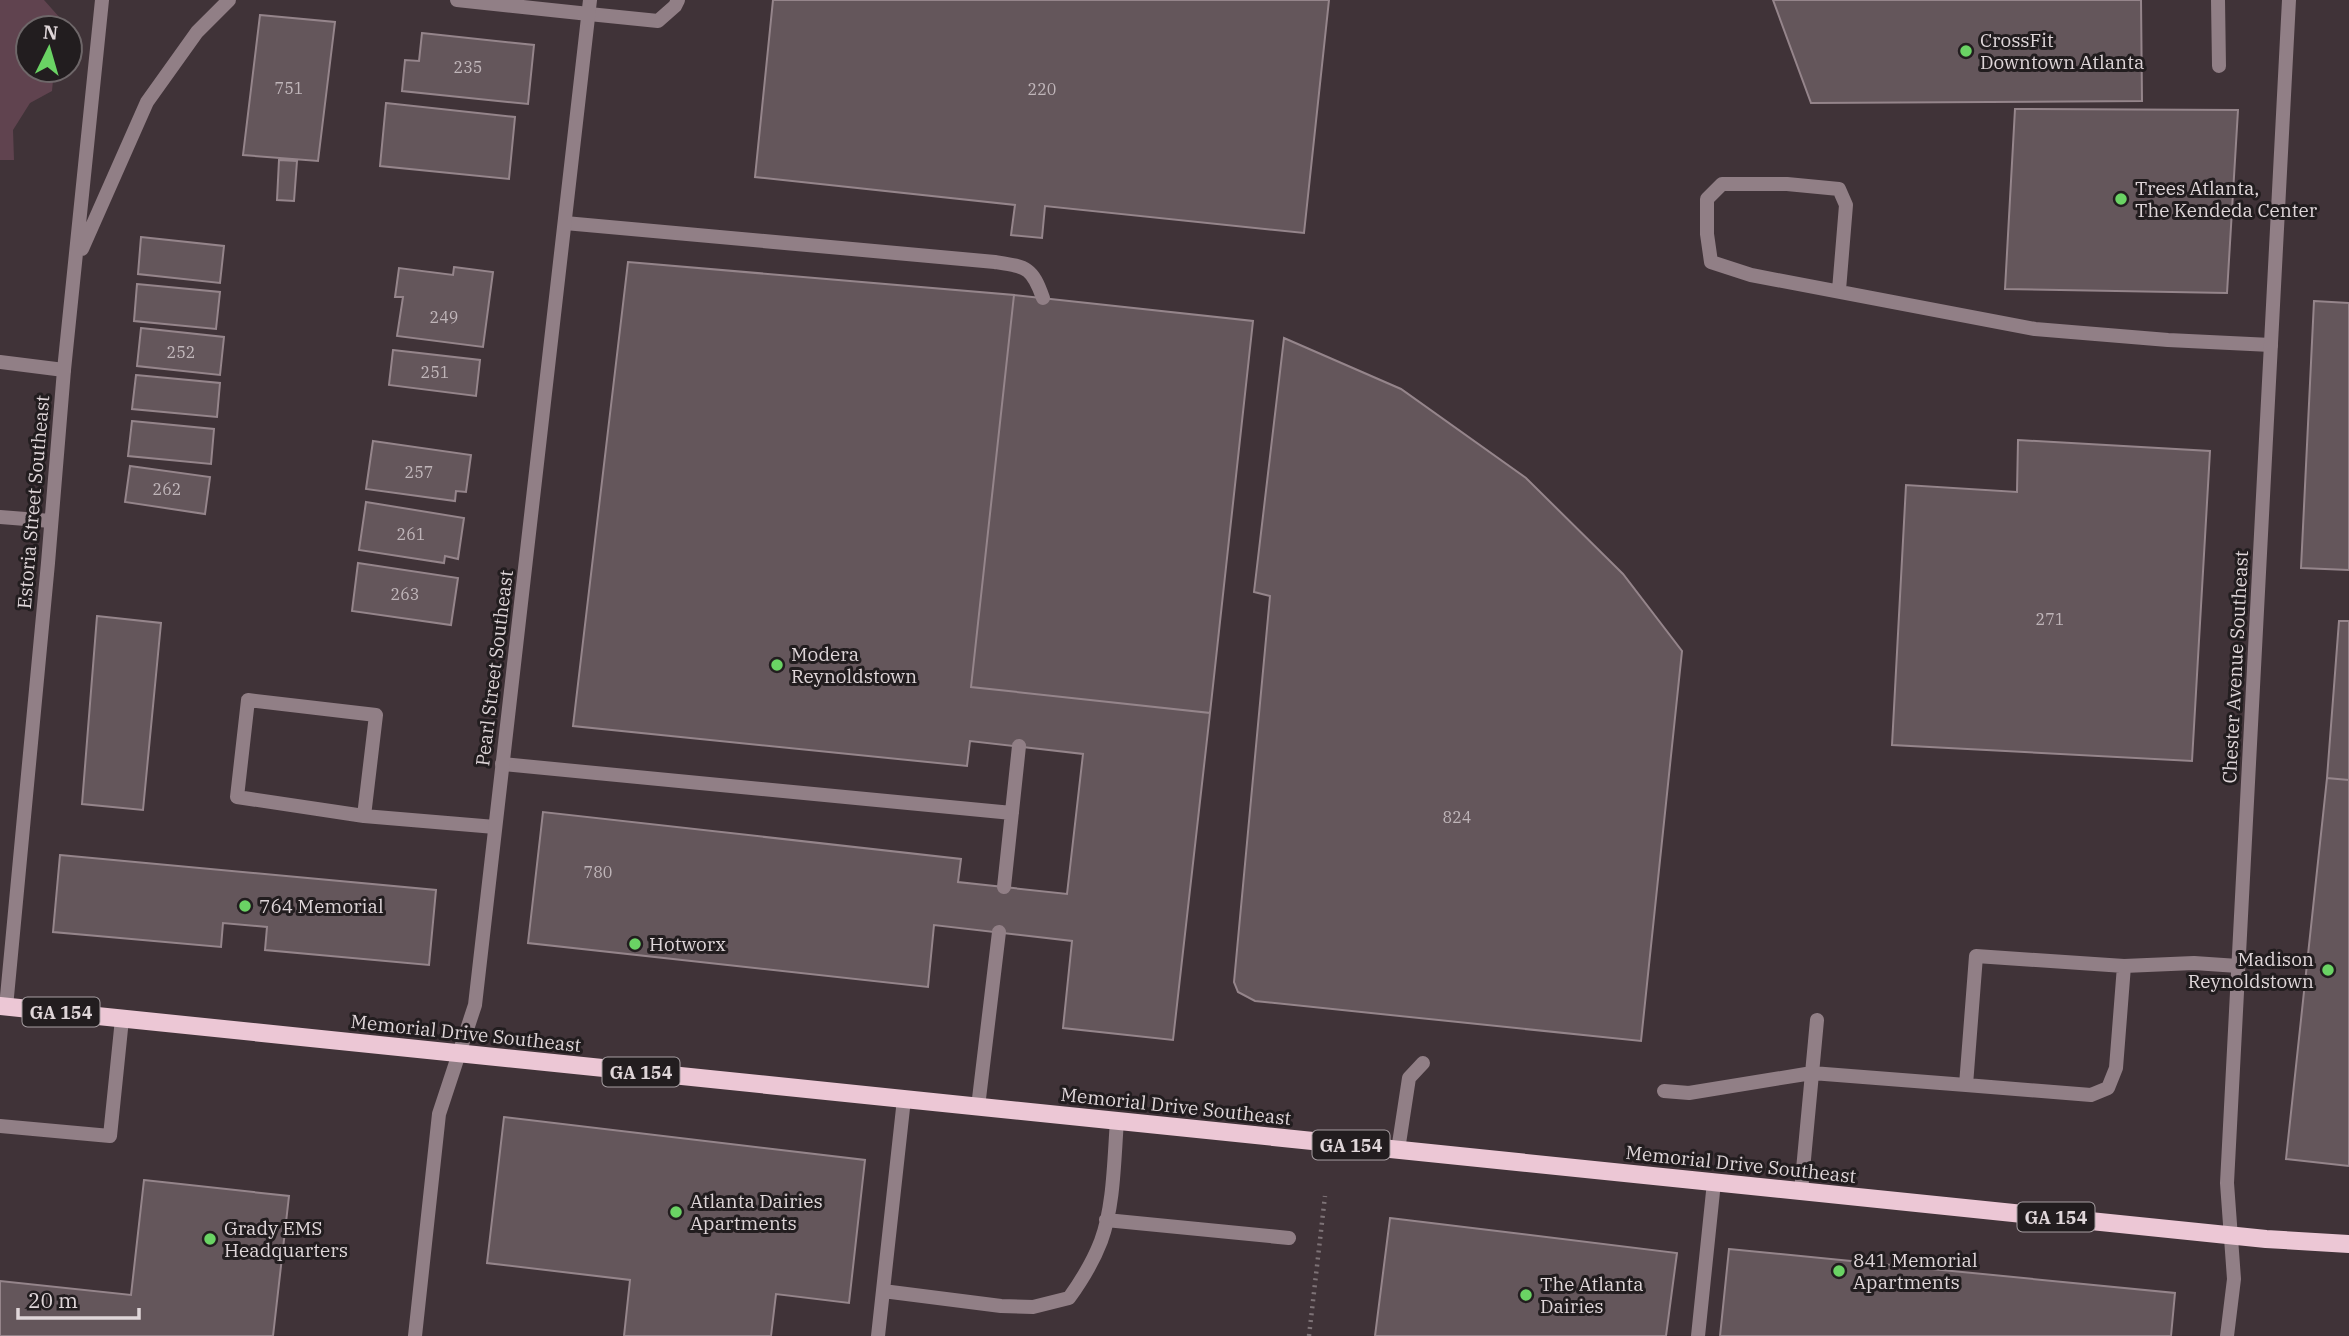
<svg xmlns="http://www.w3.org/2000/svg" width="2349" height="1336" font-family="'IBM Plex Serif',serif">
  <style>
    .green { fill: #60434f }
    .building { fill: #64565b; stroke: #95858b; stroke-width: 2 }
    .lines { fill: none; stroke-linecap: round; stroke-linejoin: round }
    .path { stroke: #7e7377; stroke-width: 4.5; stroke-dasharray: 2 5; stroke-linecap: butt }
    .service { stroke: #917f86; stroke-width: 14 }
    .minor { stroke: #917f86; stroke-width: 14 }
    .primary { stroke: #ecc7d5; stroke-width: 18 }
    .poi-dot { fill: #6ad364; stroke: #221d1f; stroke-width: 2.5 }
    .labels { text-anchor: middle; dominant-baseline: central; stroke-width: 6; stroke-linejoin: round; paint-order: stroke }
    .number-label { font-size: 16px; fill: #c0b6ba }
    .shield { fill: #221d1f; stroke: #a69ea1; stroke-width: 2 }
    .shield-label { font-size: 18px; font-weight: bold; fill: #dfd6d9 }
    .poi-label { font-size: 19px; fill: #dfd6d9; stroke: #221d1f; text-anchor: start }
    .street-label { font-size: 19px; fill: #dfd6d9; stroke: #221d1f }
  </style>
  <rect width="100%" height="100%" fill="#403338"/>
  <path class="green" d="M0,0H44L60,18L59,28H28V70H54L52,91L30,103L13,130L14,160H0Z"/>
  <path class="building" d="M773,0H1329L1304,233L1045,206L1042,238L1011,235L1015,205L755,177Z
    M1773,0H2141L2142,101L1811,103Z
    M260,15L335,22L318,161L243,155Z
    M422,33L534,45L528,104L402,91L405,60L419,61Z
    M386,103L515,117L509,179L380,166Z
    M2015,109L2238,110L2227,293L2005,289Z
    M279,160L297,161L294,201L277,200Z
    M141,237L224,246L220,283L138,274Z
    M628,262L1014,295L971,687L1210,713L1173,1040L1063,1028L1072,941L934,925L928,987L528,943L543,812L961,859L958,882L1067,894L1083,754L970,741L967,766L573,726Z
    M454,267L493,272L483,347L397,336L403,297H395L399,268L453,275Z
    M137,284L220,292L216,329L134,321Z
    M1014,295L1253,321L1210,713L971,687Z
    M2314,301L2349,303V570L2301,568Z
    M141,328L224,337L220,375L137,366Z
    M1284,338L1401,389L1526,478L1623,574L1682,651L1641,1041L1255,1001L1238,992L1234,982L1270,596L1254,592Z
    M393,350L480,360L476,396L389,385Z
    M136,375L220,383L217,417L132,409Z
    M132,421L214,429L211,464L128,456Z
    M2018,440L2210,451L2192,761L1892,745L1906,485L2017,492Z
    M373,441L471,455L466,492L456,491L455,501L366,489Z
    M130,466L210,477L205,514L125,502Z
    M366,502L464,518L458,559L445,556L444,563L359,550Z
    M358,563L458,578L451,625L352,611Z
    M97,616L161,623L143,810L82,804Z
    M2339,621H2349V780L2327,778Z
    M2327,778L2349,780V1166L2286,1159Z
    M60,855L436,890L429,965L265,950L267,927L223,923L221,947L53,932Z
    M504,1117L865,1160L849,1303L776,1294L771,1336H624L630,1280L487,1263Z
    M144,1180L289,1196L273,1336H0V1281L131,1295Z
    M1390,1218L1677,1253L1666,1336H1375Z
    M1729,1249L2175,1293L2171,1336H1720Z"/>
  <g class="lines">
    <path class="path" d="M1309,1336L1325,1196"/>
    <path class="service" d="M2218,0L2219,66
      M589,14L658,21L675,6L678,0
      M565,223L995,262C1027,267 1032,267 1043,298
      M1839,290L1846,205L1839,189L1787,184H1722L1707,199V234L1711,262L1751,275L2035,329L2168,340L2271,345
      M0,362L64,370
      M0,517L51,521
      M502,764L1012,813
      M364,816L376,715L248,700L237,797L364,816L495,827
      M1004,887L1019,746
      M1966,1085L2091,1095L2108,1088L2116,1068L2124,966
      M1664,1091L1689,1093L1812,1073L1966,1085L1976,956L2124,966L2194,963L2238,966
      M978,1107L999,932
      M0,1126L110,1136L122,1019
      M1398,1150L1409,1078L1423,1063
      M1801,1191L1817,1020
      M1106,1220L1289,1238
      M883,1291L1001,1306L1033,1307L1069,1298C1082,1280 1093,1262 1101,1241C1114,1206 1114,1159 1117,1121
      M878,1336L904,1099
      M1698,1336L1714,1182"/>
    <path class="minor" d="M457,0L589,14
      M82,249L147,102L197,32L229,0
      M6,1007L48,563L64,370L102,0
      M415,1336L439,1114L475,1005L590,0
      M2227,1336L2234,1279L2227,1183L2289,0"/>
    <path class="primary" d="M0,1006L2266,1239L2349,1244"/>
  </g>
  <g class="poi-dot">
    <circle cx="1966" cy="51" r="7"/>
    <circle cx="2121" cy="199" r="7"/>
    <circle cx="777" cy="665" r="7"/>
    <circle cx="245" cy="906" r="7"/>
    <circle cx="635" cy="944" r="7"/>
    <circle cx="2328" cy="970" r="7"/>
    <circle cx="676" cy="1212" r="7"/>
    <circle cx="210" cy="1239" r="7"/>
    <circle cx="1839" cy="1271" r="7"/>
    <circle cx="1526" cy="1295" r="7"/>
  </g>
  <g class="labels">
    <g class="number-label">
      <text x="468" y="67">235</text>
      <text x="289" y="88">751</text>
      <text x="1042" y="89">220</text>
      <text x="444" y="317">249</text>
      <text x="181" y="352">252</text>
      <text x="435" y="372">251</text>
      <text x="419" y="472">257</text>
      <text x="167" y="489">262</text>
      <text x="411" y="534">261</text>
      <text x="405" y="594">263</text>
      <text x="2050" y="619">271</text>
      <text x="1457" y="817">824</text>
      <text x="598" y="872">780</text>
    </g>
    <g class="shield">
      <rect x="22.5" y="997.5" width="77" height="29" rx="5"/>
      <rect x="602.5" y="1057.5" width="77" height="29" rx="5"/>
      <rect x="1312.5" y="1130.5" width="77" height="29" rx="5"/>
      <rect x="2017.5" y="1202.5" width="77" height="29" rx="5"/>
    </g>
    <g class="shield-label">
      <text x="61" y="1012">GA 154</text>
      <text x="641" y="1072">GA 154</text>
      <text x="1351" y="1145">GA 154</text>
      <text x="2056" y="1217">GA 154</text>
    </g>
    <g class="poi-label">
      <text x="1980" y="40">CrossFit<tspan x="1980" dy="22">Downtown Atlanta</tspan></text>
      <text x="2135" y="188">Trees Atlanta,<tspan x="2135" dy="22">The Kendeda Center</tspan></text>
      <text x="791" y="654">Modera<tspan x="791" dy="22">Reynoldstown</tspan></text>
      <text x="259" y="906">764 Memorial</text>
      <text x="649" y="944">Hotworx</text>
      <text x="2314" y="959" text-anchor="end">Madison<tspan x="2314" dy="22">Reynoldstown</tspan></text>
      <text x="690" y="1201">Atlanta Dairies<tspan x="690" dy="22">Apartments</tspan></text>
      <text x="224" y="1228">Grady EMS<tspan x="224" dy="22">Headquarters</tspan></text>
      <text x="1853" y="1260">841 Memorial<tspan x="1853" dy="22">Apartments</tspan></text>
      <text x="1540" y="1284">The Atlanta<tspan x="1540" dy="22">Dairies</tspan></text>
    </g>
    <g class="street-label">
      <text transform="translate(33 502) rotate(-85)">Estoria Street Southeast</text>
      <text transform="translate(2235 667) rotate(-87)">Chester Avenue Southeast</text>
      <text transform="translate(494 668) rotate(-83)">Pearl Street Southeast</text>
      <text transform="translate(466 1033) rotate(6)">Memorial Drive Southeast</text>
      <text transform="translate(1176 1106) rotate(6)">Memorial Drive Southeast</text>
      <text transform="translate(1741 1164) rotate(6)">Memorial Drive Southeast</text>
    </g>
  </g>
  <g transform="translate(49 49) rotate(5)"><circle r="33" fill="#221d1f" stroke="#6e6769" stroke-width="2"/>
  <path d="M0-5L12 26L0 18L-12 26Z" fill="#6ad364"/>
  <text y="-10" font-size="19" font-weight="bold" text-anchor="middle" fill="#dfd6d9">N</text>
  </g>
  <path d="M18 1308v10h121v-10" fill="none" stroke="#dfd6d9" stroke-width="3.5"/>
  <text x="28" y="1308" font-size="21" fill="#dfd6d9" stroke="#221d1f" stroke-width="5" paint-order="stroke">20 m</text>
</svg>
